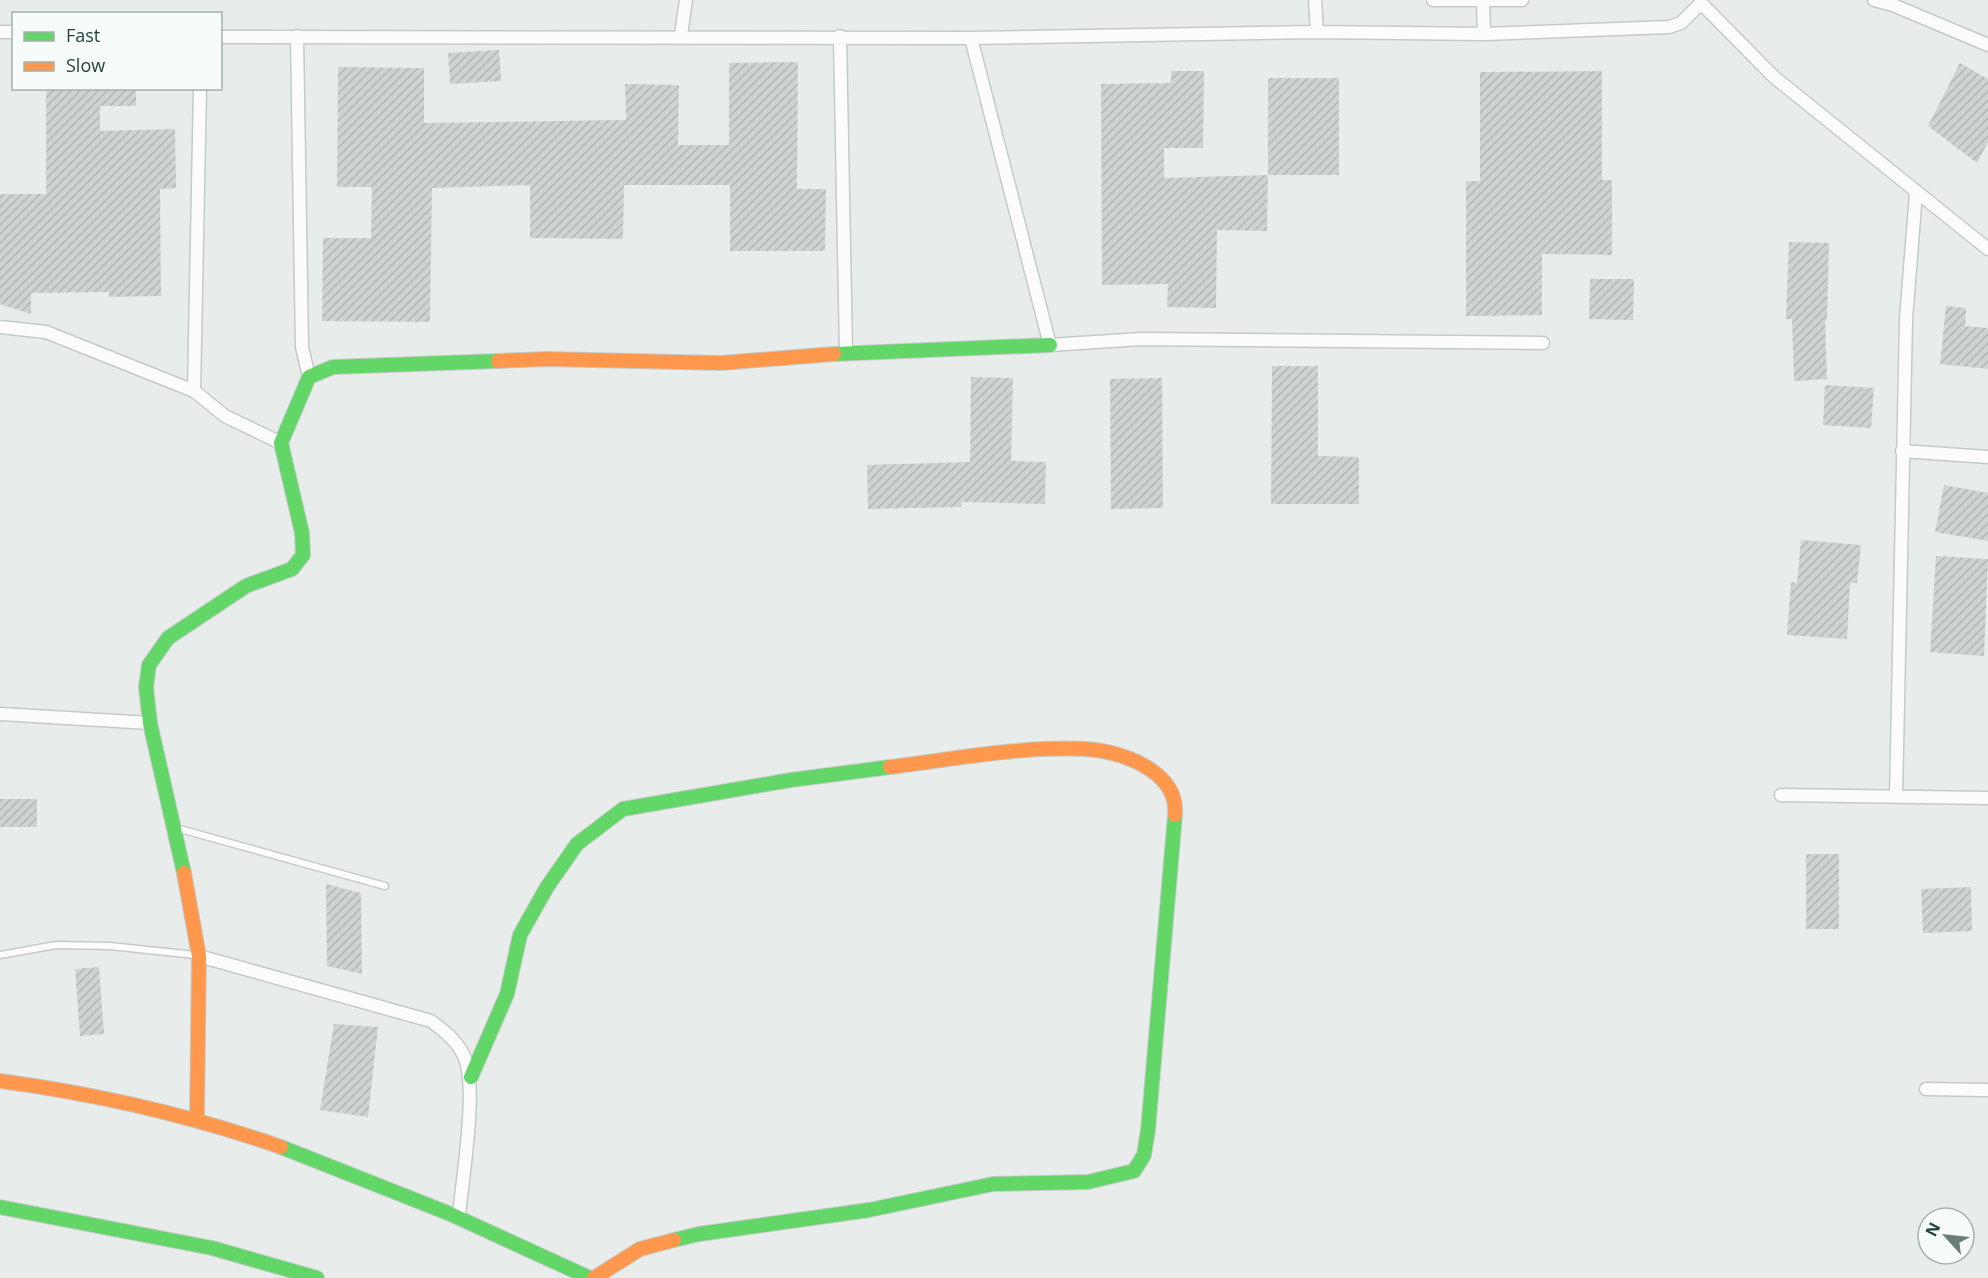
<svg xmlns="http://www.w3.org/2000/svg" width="1988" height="1278" font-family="'Open Sans',sans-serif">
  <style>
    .building { fill: url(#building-hatch) }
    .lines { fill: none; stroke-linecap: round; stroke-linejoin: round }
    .lane-casing { stroke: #c5cac8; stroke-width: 9 }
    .street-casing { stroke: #c5cac8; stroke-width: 15 }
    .fast-casing { stroke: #c3cbc8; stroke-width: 16 }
    .slow-casing { stroke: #c3cbc8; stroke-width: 16 }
    .lane { stroke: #fcfcfc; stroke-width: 6 }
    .street { stroke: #fcfcfc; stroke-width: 12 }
    .fast { stroke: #63d668; stroke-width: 14 }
    .slow { stroke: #ff974d; stroke-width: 14 }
  </style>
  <defs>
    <pattern id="building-hatch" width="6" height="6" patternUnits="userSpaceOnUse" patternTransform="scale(1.5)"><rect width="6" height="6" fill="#cfd4d2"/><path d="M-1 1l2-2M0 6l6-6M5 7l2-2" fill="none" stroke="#b2b7b5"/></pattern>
  </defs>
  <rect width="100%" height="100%" fill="#e8edeb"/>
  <path class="building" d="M499,50L501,81L450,84L448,53Z
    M798,62L797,189H826L825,251H730V185H624L623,239L530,238V185L432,188L430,322L322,321L323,238H371L372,187H337L338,67L424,68V123L626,120L625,84L679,85L678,145H729V63Z
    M1960,63L1988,79V142L1977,163L1928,126Z
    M1171,71H1204L1203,148H1164V178L1268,175L1267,231L1217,230L1216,308L1167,307L1168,284L1102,285L1101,84L1171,83Z
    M1602,71V180H1612V255L1542,254V315L1466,316V181H1480V72Z
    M1268,78H1339V175H1268Z
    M46,88H136V106H100V131L175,129L176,188L160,189L161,296L109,297V292L31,293V314L0,304V194H46Z
    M1789,242L1829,243L1827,320H1825L1827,379L1794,381L1792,319H1786Z
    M1590,279H1634L1633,320L1589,319Z
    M1946,306L1966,308L1965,326L1988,328V369L1940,364Z
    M1272,366H1318V456L1359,457V504H1271Z
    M971,377L1013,378L1011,461L1046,462L1045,504L961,502V507L868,509L867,465L970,462Z
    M1162,378L1163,508L1111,509L1110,379Z
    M1825,385L1874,388L1871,428L1823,425Z
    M1944,485L1988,493V541L1935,532Z
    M1801,540L1861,545L1857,583H1850L1847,639L1787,635L1791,582L1797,583Z
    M1936,556L1988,559L1984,656L1930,652Z
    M0,799H37V827H0Z
    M1806,854H1839V929H1806Z
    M326,884L361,893L362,974L327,966Z
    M1971,887L1972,931L1923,933L1921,889Z
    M99,967L104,1034L80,1036L75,969Z
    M334,1024L378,1027L368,1117L320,1110Z"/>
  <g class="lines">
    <defs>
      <path id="lane" d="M180,829L385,886
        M0,955L56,945L110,946L195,955"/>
      <path id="street" d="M1315,0L1317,32
        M1433,0H1522
        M1874,0L1893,5L1988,45
        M1483,2L1484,34
        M1701,3L1774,77L1988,249
        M0,32H14
        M681,35L686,0
        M297,36L302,347L309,377
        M840,36L846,353
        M220,37L971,38L1317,32L1484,34L1669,27L1681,23L1701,3V0
        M971,38L1050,345L1141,339L1543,343
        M0,327L46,332L194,391L225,416L281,443
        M194,391L200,88
        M1902,451L1988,457
        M0,714L150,723
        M1781,795L1988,798
        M1896,797L1906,319L1916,193
        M199,956L431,1021C443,1030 456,1040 463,1054C479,1083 462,1179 459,1216
        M1926,1089L1988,1090"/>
      <path id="fast" d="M834,354L1050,345
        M184,873L150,723L146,687L149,665L168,638L246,586L292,569L303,555L302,533L281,443L309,377L333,367L498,361
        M471,1077L507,994L520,935L547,887L577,844L623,809L791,780L890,767
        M281,1147L448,1213L590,1278
        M0,1207L212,1248L317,1278
        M674,1240L699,1234L869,1210L993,1184L1088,1182L1134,1171L1144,1155L1148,1130L1175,815"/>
      <path id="slow" d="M498,361L547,359L721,363L834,354
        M890,767C954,759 1021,746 1086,749C1121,751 1179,771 1175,815
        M184,873L199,956L197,1120
        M0,1081C97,1094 189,1115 281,1147
        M594,1278L640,1249L674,1240"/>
    </defs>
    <use href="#lane" class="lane-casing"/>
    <use href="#street" class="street-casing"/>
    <use href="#fast" class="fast-casing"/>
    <use href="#slow" class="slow-casing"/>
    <use href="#lane" class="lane"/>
    <use href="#street" class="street"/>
    <use href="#fast" class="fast"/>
    <use href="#slow" class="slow"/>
  </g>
  <rect x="12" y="12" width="210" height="78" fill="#f7fbf9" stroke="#a3b1ad" stroke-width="1.5"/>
  <rect x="24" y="32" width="30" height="9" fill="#63d668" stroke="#a3b1ad" stroke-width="1.5"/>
  <text x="66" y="42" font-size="18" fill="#24423a">Fast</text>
  <rect x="24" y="62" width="30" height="9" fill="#ff974d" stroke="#a3b1ad" stroke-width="1.5"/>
  <text x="66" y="72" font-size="18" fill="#24423a">Slow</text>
  <g transform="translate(1946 1236) rotate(297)"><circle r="28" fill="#f7fbf9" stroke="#a3b1ad" stroke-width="1.5"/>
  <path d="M0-4.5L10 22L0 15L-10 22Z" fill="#697e78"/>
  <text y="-9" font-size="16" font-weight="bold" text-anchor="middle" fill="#24423a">N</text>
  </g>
</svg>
